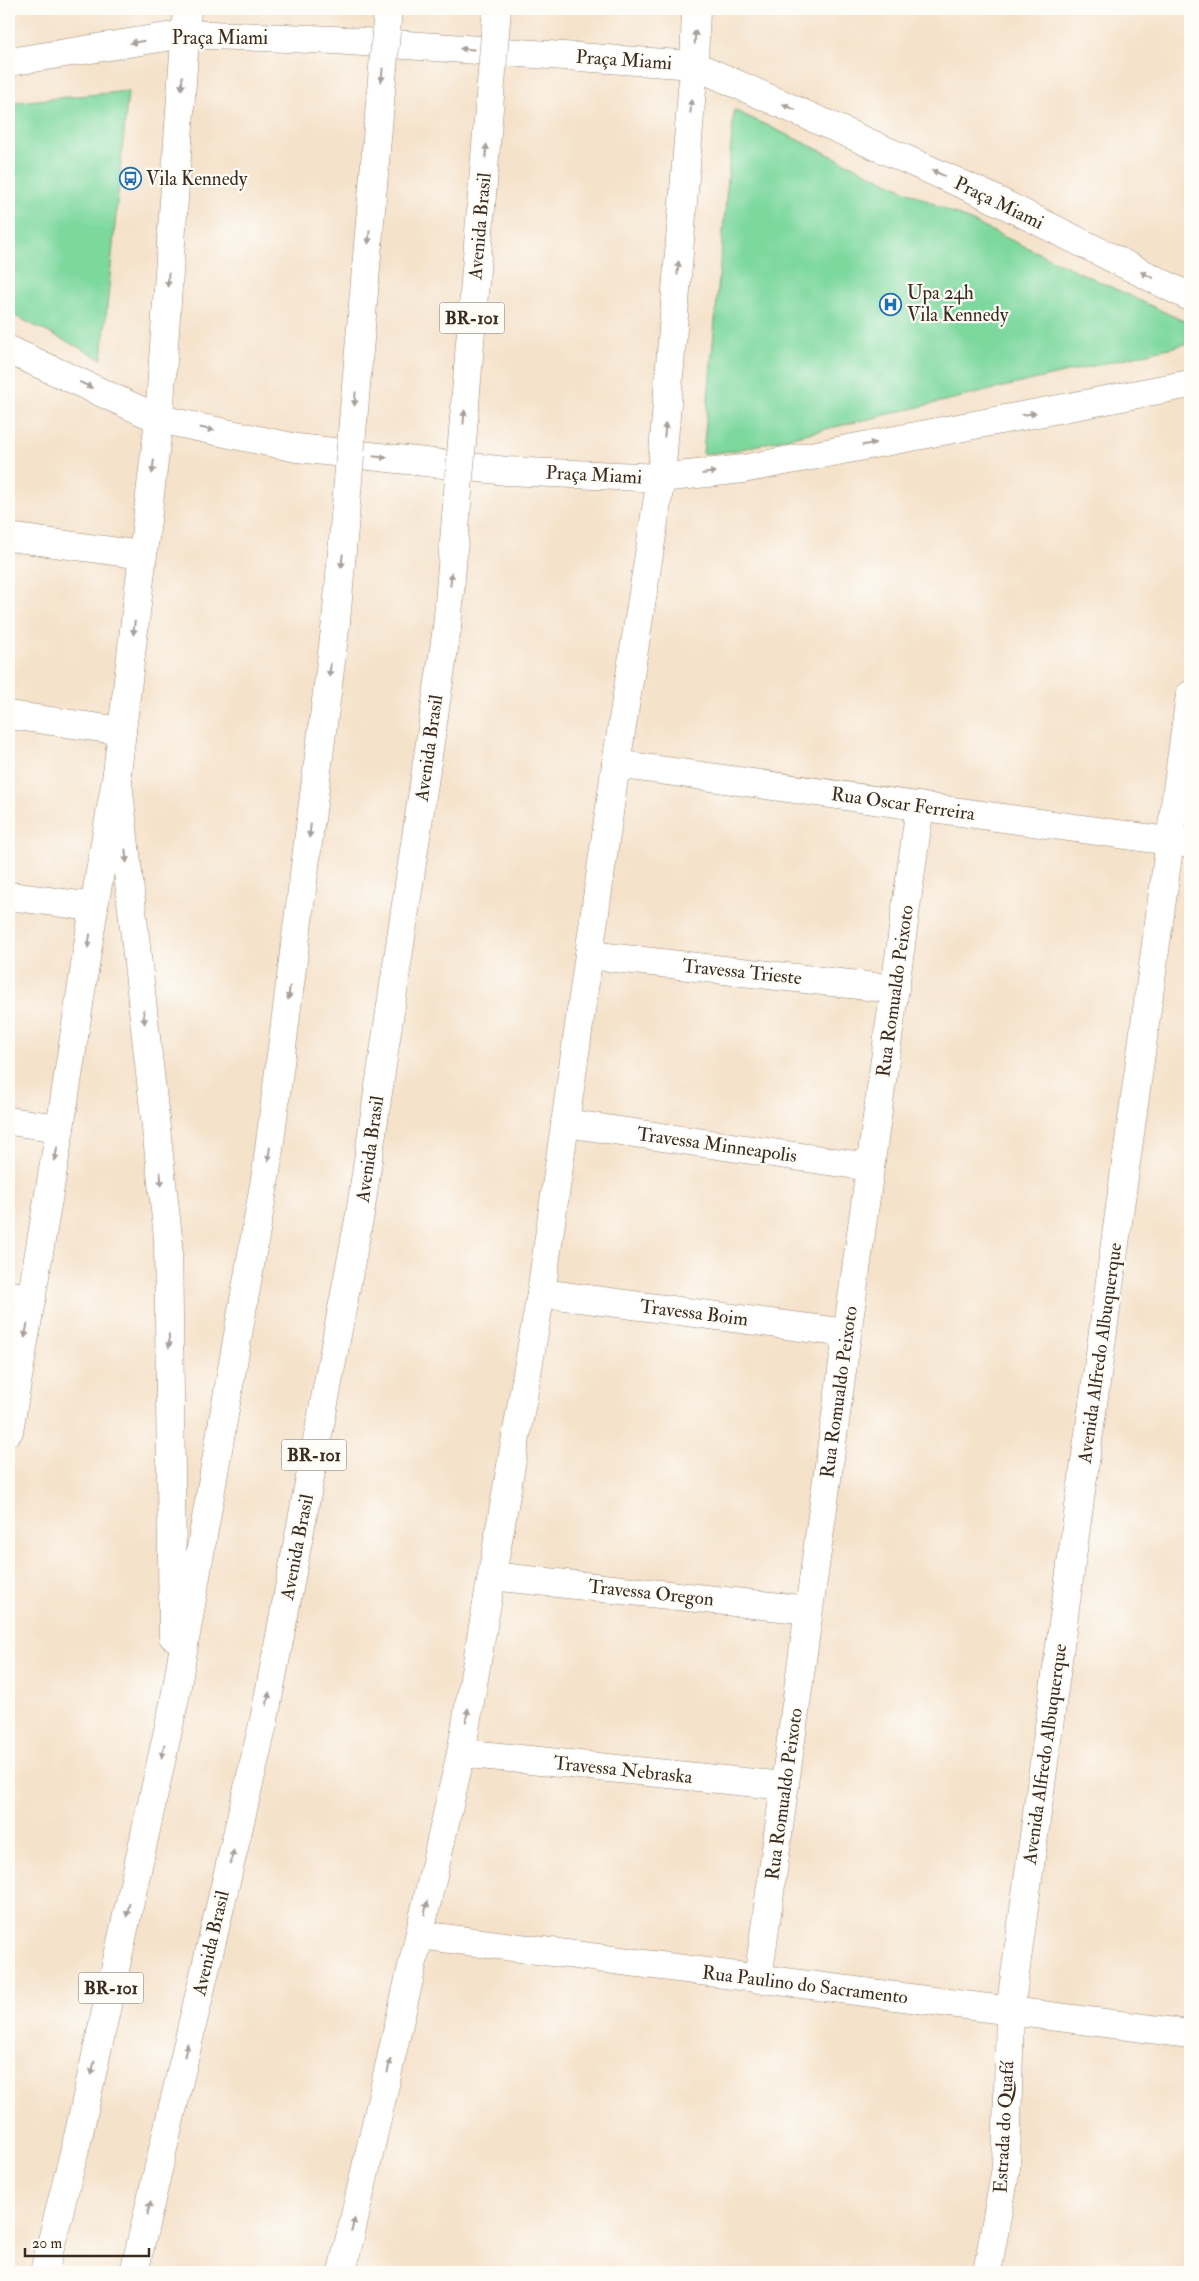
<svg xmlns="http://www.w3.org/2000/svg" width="1199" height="2281" font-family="'IM FELL Double Pica',serif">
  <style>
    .green { fill: #7dd89e; stroke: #5c815e }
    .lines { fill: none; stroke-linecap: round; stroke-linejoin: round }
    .street-casing { stroke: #988674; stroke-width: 29 }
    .secondary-casing { stroke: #988674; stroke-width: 29 }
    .highway-casing { stroke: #988674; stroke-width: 29 }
    .street { stroke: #fff; stroke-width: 28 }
    .secondary { stroke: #fff; stroke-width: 28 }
    .highway { stroke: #fff; stroke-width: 28 }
    .highway-bridge-casing { stroke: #988674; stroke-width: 29; stroke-linecap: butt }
    .highway-bridge { stroke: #fff; stroke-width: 28 }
    .oneway { fill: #a79f9a }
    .labels { text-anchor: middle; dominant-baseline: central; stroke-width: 4.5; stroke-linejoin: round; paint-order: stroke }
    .shield { fill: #fdfcf7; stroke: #75695f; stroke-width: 1 }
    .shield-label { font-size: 18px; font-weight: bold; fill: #3b2a1e }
    .street-label { font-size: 19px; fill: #3b2a1e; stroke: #fdfcf7 }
    .poi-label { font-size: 19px; fill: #3b2a1e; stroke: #fdfcf7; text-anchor: start }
  </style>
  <rect width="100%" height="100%" fill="#fdfcf7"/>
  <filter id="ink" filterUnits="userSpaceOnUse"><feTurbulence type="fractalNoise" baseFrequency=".02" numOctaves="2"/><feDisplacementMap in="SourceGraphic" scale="10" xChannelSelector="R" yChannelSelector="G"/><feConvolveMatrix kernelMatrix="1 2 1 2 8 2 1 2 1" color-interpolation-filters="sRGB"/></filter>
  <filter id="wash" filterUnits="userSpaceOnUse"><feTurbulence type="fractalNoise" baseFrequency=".0096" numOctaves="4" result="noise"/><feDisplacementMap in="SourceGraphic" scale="20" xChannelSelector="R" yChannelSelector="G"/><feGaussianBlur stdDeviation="1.12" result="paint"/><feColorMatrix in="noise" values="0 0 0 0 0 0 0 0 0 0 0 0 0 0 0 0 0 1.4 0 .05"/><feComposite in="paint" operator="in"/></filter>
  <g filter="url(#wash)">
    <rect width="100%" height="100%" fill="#f5e2ca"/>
    <path class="green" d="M128,91L102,359L9,313V103Z
      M734,110L1190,324V343L733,451L703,454Z"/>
  </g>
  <g filter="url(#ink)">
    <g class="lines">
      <defs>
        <path id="street" d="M9,62L185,34
          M9,350L159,419
          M9,537L142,555
          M9,715L122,731
          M616,764L1190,844
          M9,896L94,907
          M589,955L895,989
          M9,1121L60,1128
          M565,1123L870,1167
          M541,1293L847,1333
          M9,1295L32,1298
          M492,1576L809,1610
          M461,1753L785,1786
          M420,1935L1190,2034
          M758,1979L920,806"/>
        <path id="secondary" d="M185,34L334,40L694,65L984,194L1190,297
          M159,419L297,448L507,471L661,478L743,469L1190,384
          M9,1431L60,1128L94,907L117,773L159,419L187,9
          M342,2272L461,1753L541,1293L616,764L661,478L694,65L696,9
          M987,2272L1006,2168L1010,2011L1190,695"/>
        <path id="highway" d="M117,773L168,1237L173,1636
          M44,2272L78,2137L174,1703L266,1173L336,622
          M134,2272L264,1720L360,1214L447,628"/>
      </defs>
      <use href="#street" class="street-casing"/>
      <use href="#secondary" class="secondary-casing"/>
      <use href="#highway" class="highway-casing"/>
      <use href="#street" class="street"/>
      <use href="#secondary" class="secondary"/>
      <use href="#highway" class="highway"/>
      <defs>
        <path id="highway-bridge" d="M336,622L388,9
          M447,628L497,9"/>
      </defs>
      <use href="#highway-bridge" class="highway-bridge-casing"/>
      <use href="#highway-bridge" class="highway-bridge"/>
    </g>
    <defs><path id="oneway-solid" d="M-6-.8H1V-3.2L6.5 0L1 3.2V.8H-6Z" transform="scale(1.25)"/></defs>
    <g class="oneway">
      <use href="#oneway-solid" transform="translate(695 37) rotate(-88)"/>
      <use href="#oneway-solid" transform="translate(137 42) rotate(171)"/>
      <use href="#oneway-solid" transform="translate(467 49) rotate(-176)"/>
      <use href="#oneway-solid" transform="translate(382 75) rotate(95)"/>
      <use href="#oneway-solid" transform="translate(182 83) rotate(94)"/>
      <use href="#oneway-solid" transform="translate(691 106) rotate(-85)"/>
      <use href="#oneway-solid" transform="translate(789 107) rotate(-156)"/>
      <use href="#oneway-solid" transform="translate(486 151) rotate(-85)"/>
      <use href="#oneway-solid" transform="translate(938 173) rotate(-156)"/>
      <use href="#oneway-solid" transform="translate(369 237) rotate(95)"/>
      <use href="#oneway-solid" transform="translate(678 268) rotate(-85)"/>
      <use href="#oneway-solid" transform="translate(1147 275) rotate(-154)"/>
      <use href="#oneway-solid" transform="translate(168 280) rotate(94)"/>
      <use href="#oneway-solid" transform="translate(86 385) rotate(25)"/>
      <use href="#oneway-solid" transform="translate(355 399) rotate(95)"/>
      <use href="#oneway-solid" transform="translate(1029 414) rotate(-10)"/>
      <use href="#oneway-solid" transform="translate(464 417) rotate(-85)"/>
      <use href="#oneway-solid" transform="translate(207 429) rotate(12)"/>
      <use href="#oneway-solid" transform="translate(665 430) rotate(-85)"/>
      <use href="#oneway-solid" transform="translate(869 444) rotate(-11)"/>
      <use href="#oneway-solid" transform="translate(380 457) rotate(6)"/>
      <use href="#oneway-solid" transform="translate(153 467) rotate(97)"/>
      <use href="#oneway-solid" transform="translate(709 473) rotate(-7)"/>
      <use href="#oneway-solid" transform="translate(342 561) rotate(95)"/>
      <use href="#oneway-solid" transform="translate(451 579) rotate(-85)"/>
      <use href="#oneway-solid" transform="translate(134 628) rotate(96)"/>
      <use href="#oneway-solid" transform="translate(330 670) rotate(97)"/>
      <use href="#oneway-solid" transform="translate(310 831) rotate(97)"/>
      <use href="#oneway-solid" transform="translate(126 856) rotate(84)"/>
      <use href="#oneway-solid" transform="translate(89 941) rotate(99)"/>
      <use href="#oneway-solid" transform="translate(289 993) rotate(97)"/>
      <use href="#oneway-solid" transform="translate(144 1017) rotate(84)"/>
      <use href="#oneway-solid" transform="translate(56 1154) rotate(100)"/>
      <use href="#oneway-solid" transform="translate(269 1154) rotate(97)"/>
      <use href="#oneway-solid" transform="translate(161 1179) rotate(84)"/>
      <use href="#oneway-solid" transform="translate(26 1331) rotate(100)"/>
      <use href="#oneway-solid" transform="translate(169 1341) rotate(89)"/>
      <use href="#oneway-solid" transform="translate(268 1699) rotate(-79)"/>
      <use href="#oneway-solid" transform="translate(467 1715) rotate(-80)"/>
      <use href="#oneway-solid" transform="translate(163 1751) rotate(102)"/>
      <use href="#oneway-solid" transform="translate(232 1857) rotate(-77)"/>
      <use href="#oneway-solid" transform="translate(426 1908) rotate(-77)"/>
      <use href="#oneway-solid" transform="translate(128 1910) rotate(102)"/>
      <use href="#oneway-solid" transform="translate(186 2050) rotate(-77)"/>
      <use href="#oneway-solid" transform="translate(389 2066) rotate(-77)"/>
      <use href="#oneway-solid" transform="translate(93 2068) rotate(102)"/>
      <use href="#oneway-solid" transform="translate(149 2208) rotate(-77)"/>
      <use href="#oneway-solid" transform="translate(353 2225) rotate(-77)"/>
    </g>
  </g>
  <defs>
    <symbol id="bus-ring" viewBox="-11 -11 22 22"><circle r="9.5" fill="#fdfcf7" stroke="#1f6fb2" stroke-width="1.5"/><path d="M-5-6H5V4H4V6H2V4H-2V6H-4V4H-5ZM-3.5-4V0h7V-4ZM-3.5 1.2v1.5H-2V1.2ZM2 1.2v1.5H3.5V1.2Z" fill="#1f6fb2"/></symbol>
    <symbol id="hospital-ring" viewBox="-11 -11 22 22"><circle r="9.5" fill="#fdfcf7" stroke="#1f6fb2" stroke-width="1.5"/><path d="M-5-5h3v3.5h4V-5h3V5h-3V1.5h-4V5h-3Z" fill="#1f6fb2"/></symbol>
  </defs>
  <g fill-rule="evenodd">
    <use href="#bus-ring" x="118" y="166" width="25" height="25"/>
    <use href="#hospital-ring" x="878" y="292" width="25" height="25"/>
  </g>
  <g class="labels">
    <g class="shield">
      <rect x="439.5" y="302.5" width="65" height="31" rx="4"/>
      <rect x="281.5" y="1439.5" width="65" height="31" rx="4"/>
      <rect x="78.5" y="1972.5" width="65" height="31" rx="4"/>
    </g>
    <g class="shield-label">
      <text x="472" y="318">BR-101</text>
      <text x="314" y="1455">BR-101</text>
      <text x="111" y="1988">BR-101</text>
    </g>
    <g class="street-label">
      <text x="220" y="38">Praça Miami</text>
      <text transform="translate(624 60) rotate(4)">Praça Miami</text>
      <text transform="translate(999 203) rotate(26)">Praça Miami</text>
      <text transform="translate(480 226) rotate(-85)">Avenida Brasil</text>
      <text transform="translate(594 475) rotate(3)">Praça Miami</text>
      <text transform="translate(429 748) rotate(-82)">Avenida Brasil</text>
      <text transform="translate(903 804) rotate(8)">Rua Oscar Ferreira</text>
      <text transform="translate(742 972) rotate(6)">Travessa Trieste</text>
      <text transform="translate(895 991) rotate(-82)">Rua Romualdo Peixoto</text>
      <text transform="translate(717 1145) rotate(8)">Travessa Minneapolis</text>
      <text transform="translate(370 1149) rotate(-82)">Avenida Brasil</text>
      <text transform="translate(694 1313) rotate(7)">Travessa Boim</text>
      <text transform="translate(1100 1353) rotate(-82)">Avenida Alfredo Albuquerque</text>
      <text transform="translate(839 1392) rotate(-82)">Rua Romualdo Peixoto</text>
      <text transform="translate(297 1547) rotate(-79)">Avenida Brasil</text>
      <text transform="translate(651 1593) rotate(6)">Travessa Oregon</text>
      <text transform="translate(1045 1754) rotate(-82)">Avenida Alfredo Albuquerque</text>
      <text transform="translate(623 1770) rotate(6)">Travessa Nebraska</text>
      <text transform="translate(784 1794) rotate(-82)">Rua Romualdo Peixoto</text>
      <text transform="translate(211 1943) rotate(-77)">Avenida Brasil</text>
      <text transform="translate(805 1985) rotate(7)">Rua Paulino do Sacramento</text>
      <text transform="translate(1004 2127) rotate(-87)">Estrada do Quafá</text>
    </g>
    <g class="poi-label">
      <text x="146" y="179">Vila Kennedy</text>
      <text x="907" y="293">Upa 24h<tspan x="907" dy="22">Vila Kennedy</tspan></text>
    </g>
  </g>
  <rect width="1199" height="2281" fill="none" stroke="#fdfcf7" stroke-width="30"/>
  <path d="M25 2248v8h124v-8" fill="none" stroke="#3b2a1e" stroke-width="2.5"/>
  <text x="32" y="2248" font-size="15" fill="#3b2a1e" stroke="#fdfcf7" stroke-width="4" paint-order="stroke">20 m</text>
</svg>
